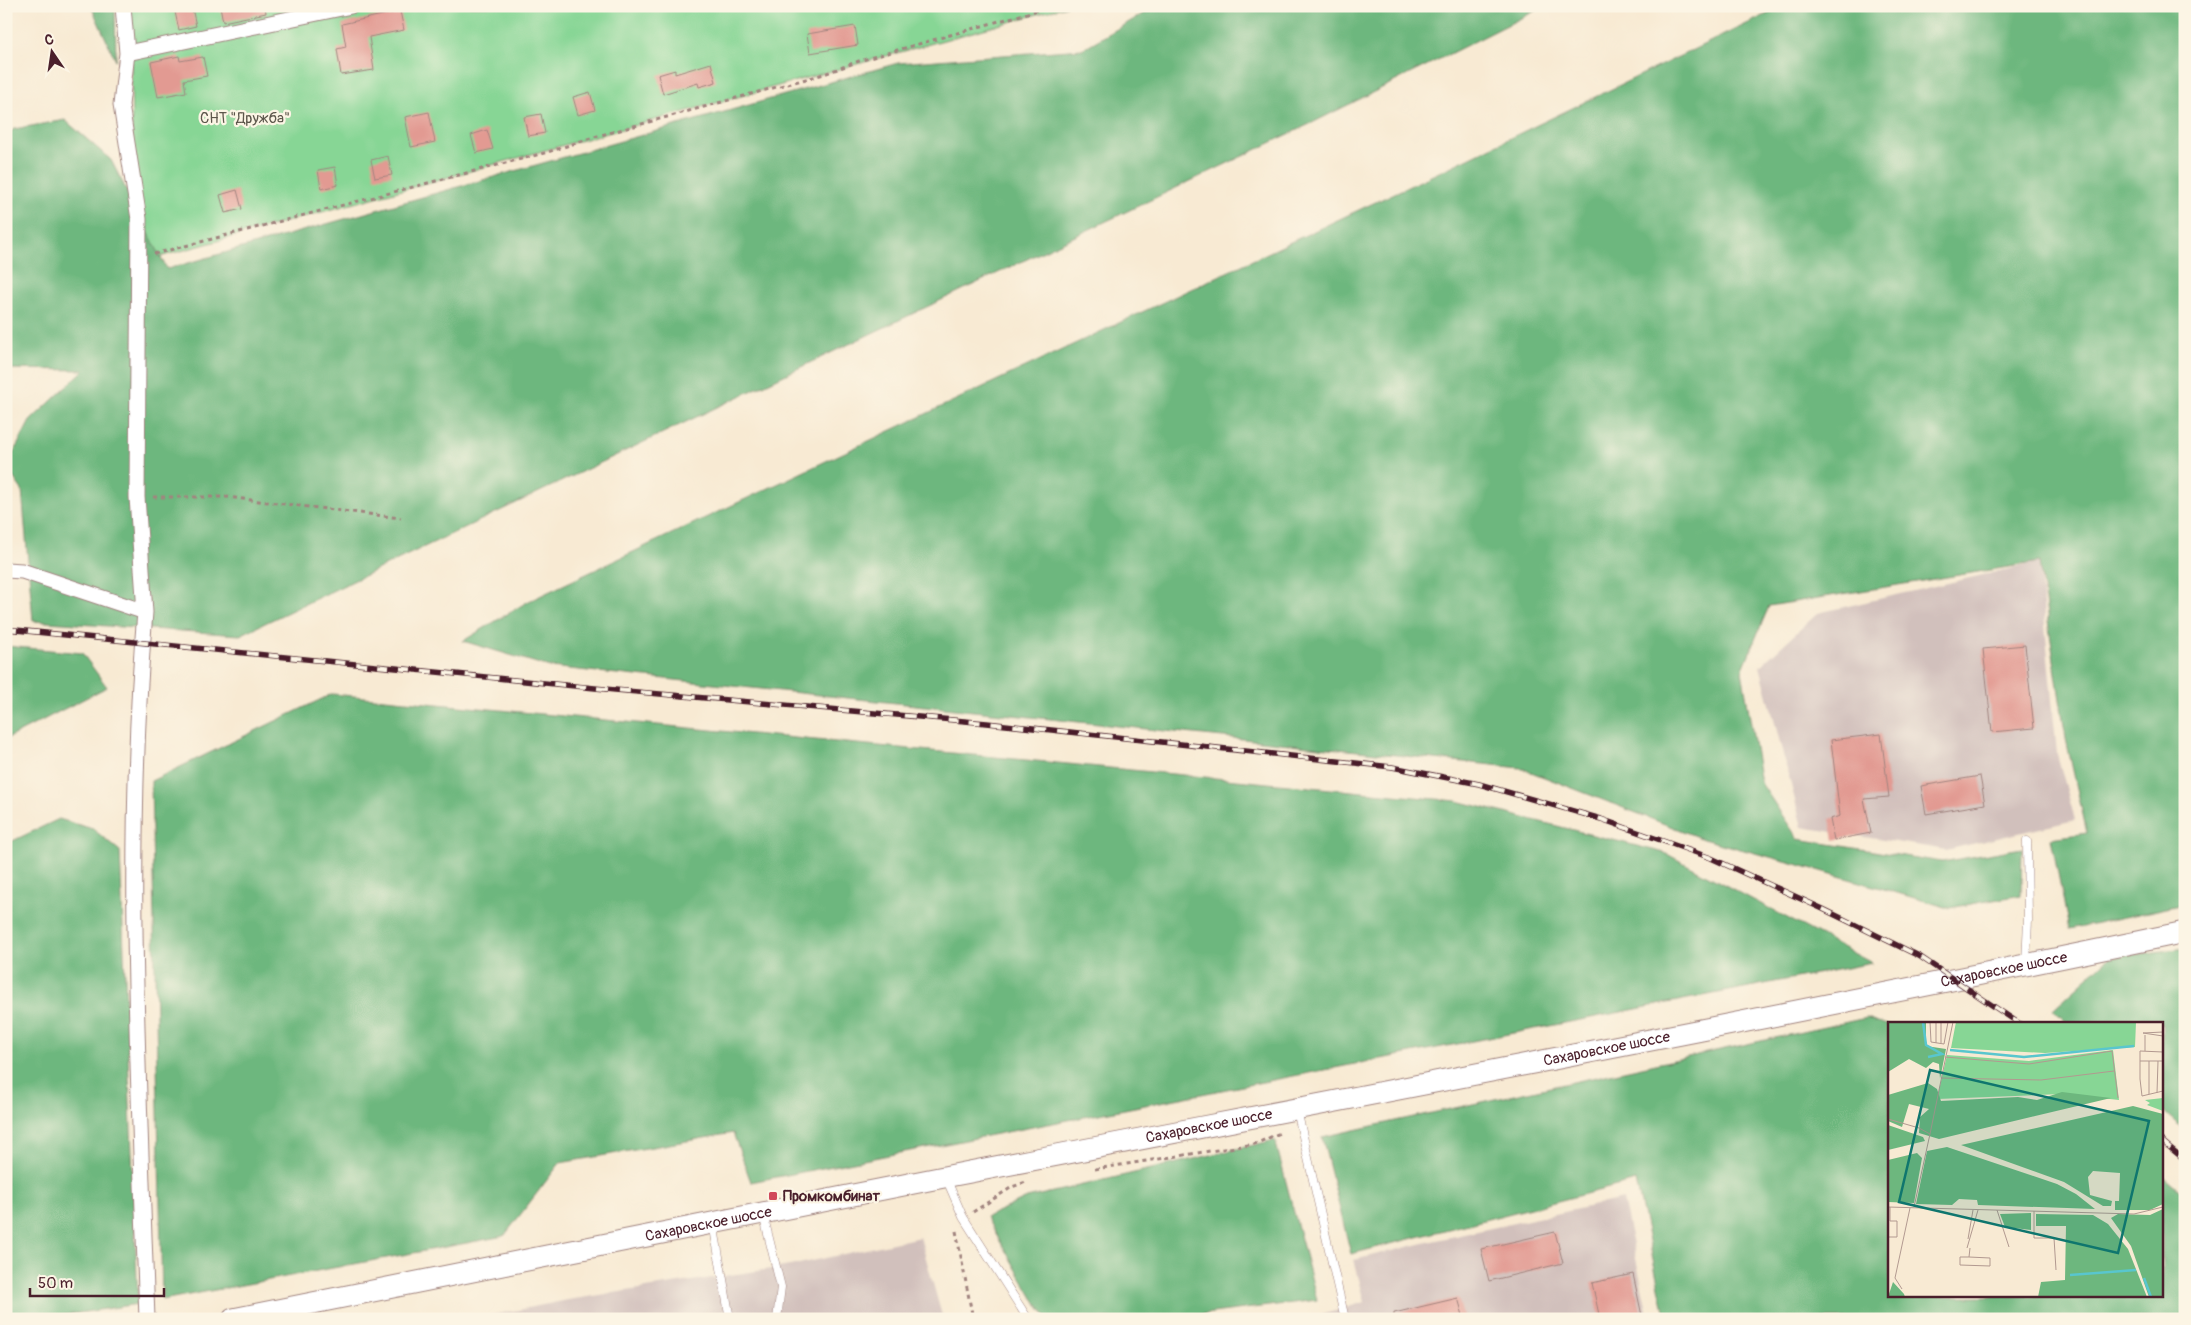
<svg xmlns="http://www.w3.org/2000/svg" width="2191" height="1325" font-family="Pangolin,sans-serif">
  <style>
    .industrial { fill: #d1c0bc }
    .green { fill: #87d695; stroke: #687a60 }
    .forest { fill: #6db77e; stroke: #5c6b54 }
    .building { fill: #e29a92 }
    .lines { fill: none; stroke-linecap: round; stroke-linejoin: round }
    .service-casing { stroke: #a1847f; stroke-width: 9 }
    .minor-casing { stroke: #a1847f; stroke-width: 17 }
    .secondary-casing { stroke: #a1847f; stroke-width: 23 }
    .path { stroke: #a1847f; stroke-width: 3; stroke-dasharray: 4 4; stroke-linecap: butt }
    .service { stroke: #fff; stroke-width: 8 }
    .minor { stroke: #fff; stroke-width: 15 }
    .secondary { stroke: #fff; stroke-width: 21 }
    .rail-casing { stroke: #4a1f2b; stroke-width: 5.5 }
    .rail { stroke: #fcf5e5; stroke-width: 4; stroke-dasharray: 11; stroke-linecap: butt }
    .poi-dot { fill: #d1495b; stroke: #fcf5e5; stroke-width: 2 }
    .labels { text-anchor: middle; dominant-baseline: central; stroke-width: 4.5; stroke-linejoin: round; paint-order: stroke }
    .park-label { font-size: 15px; fill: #5c564b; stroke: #fcf5e5 }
    .street-label { font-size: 15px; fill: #4a1f2b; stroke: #fcf5e5 }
    .poi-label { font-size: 15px; font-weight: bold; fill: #4a1f2b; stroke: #fcf5e5; text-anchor: start }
    .inset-river { fill: none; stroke: #59c6ce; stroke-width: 2.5 }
    .inset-road { fill: none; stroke: #b29990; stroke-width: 1 }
    .view { fill: #0f766e; fill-opacity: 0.15; stroke: #0f766e; stroke-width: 2.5 }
    .inset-edge { fill: none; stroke: #4a1f2b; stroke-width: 2.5 }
  </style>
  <rect width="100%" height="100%" fill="#fcf5e5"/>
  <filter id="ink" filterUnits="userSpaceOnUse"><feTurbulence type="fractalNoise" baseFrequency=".02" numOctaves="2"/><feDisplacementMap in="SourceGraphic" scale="10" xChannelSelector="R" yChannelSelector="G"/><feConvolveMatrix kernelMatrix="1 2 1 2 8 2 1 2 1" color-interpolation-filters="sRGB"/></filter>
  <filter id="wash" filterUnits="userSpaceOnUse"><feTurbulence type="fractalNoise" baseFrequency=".0096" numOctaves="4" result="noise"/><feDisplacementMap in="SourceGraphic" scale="20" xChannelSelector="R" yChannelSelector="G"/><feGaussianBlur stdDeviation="1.12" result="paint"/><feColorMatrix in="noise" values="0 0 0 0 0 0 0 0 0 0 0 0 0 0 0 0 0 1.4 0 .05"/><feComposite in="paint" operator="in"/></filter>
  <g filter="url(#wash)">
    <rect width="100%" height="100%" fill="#f8ead3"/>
    <path class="industrial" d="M2039,562L2057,754L2075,820L1946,850L1802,827L1760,666L1818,613Z
      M1623,1199L1649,1319H1308L1365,1302L1354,1260L1428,1242Z
      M920,1237L943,1319H473L568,1300L790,1266Z"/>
    <path class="green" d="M130,6H1067L134,264Z"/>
    <path class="forest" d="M91,6H115L116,61Z
      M1157,6H1545L1314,122L240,635L33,621L22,490L6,467L30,421L84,370L6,369V135L14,129L65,120L111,160L167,269L898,63L1082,49Z
      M1784,6H2185V904L2069,929L2051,838L2087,833L2066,739L2039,562L1769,606L1742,671L1761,783L1798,839L1942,862L2022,848L2021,895L1949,908L1818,870L1703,839L1521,768L550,667L463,641L527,602L1452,166Z
      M6,646L82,653L107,687L6,739Z
      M332,694L1457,801L1665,853L1872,963L751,1182L733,1133L560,1163L504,1236L162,1300L151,781Z
      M59,819L93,829L120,851L138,1304L39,1319H6V844Z
      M2185,948V1131L2162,1110V1024H2068L2053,1009L2109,958Z
      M1866,1018L1890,1026V1296H2162V1175L2185,1194V1319H1666L1636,1181L1351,1254L1322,1137Z
      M1275,1140L1317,1300L1164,1319H1048L1033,1298L986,1217L1027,1198Z"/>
    <g id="blocks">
      <path class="building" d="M220,6H265L266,13L223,22Z
        M192,8L196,26L179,30L175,12Z
        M400,11L404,30L369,37L374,70L341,75L337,49L346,47L342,24Z
        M855,26L858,45L810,53L807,34Z
        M179,56L180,61L203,57L207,76L184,80L186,92L158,97L151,62Z
        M711,63L716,82L699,87L698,83L663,94L658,75L675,70V74Z
        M590,92L595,110L578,115L573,97Z
        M429,112L435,142L411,147L405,117Z
        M541,114L545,133L528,136L524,117Z
        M487,130L493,149L476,153L471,135Z
        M388,156L392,175L375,178L371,160Z
        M335,167L338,185L321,189L318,170Z
        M237,190L242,209L225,213L220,195Z
        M2025,645L2034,728L1992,732L1983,649Z
        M1881,734L1889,797L1864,799L1871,833L1834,840L1830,819L1840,816L1831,740Z
        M1980,776L1985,804L1926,814L1921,786Z
        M1555,1232L1563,1263L1489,1281L1481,1249Z
        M1633,1274L1642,1316L1627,1319H1600L1592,1283Z
        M1458,1298L1464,1319H1394V1313Z"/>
    </g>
  </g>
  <g filter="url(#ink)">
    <use href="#blocks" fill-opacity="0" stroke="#a1847f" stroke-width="1"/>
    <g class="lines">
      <defs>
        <path id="service" d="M2026,963L2028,920L2027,841
          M1297,1110L1345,1319
          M946,1178L963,1217L1028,1319
          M763,1214L781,1287L777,1319
          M713,1223L730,1319"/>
        <path id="minor" d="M127,53L351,6
          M6,570L22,571L145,612L137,497L139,219L121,105L127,53L123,6
          M145,612C125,847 139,1084 147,1319"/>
        <g id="secondary">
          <path id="s1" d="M233,1319C472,1271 710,1223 949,1176C1361,1096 1774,1018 2185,932"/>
        </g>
      </defs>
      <use href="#service" class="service-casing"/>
      <use href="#minor" class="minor-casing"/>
      <use href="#secondary" class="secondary-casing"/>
      <path class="path" d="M154,254L548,152L594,137L824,74L859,61L1052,6
        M153,497H226L401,518
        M1095,1169L1255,1144L1280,1133
        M973,1212L1012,1187L1026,1182
        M956,1231L973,1319"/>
      <use href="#service" class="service"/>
      <use href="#minor" class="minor"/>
      <use href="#secondary" class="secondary"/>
      <defs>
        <path id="rail" d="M6,629L615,690L987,723L1392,767L1479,784L1601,819L1711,858L1823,909L1919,956L2020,1024
          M2162,1141L2185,1160"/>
      </defs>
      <use href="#rail" class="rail-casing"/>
      <use href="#rail" class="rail"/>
    </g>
  </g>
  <rect class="poi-dot" x="768" y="1191" width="10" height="10" rx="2.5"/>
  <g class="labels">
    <g class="park-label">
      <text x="245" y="118">СНТ "Дружба"</text>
    </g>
    <g class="street-label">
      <text stroke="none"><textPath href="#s1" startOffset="1805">Сахаровское шоссе</textPath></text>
      <text stroke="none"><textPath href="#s1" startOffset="1400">Сахаровское шоссе</textPath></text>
      <text stroke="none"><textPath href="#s1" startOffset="995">Сахаровское шоссе</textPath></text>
      <text stroke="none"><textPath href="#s1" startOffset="485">Сахаровское шоссе</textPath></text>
    </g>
    <g class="poi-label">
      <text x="783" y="1196">Промкомбинат</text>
    </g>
  </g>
  <g transform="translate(1888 1022)">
    <rect width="275" height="275" fill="#f8ead3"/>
    <path d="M68,0H248L247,25L157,31L63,26ZM225,28L231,78L175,72L49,77L59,33L141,39ZM275,76V89L259,83L262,81L257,78Z" fill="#87d695"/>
    <path d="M0,0H38V24L58,27L52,57L51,42L45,40L38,46L21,37L0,50ZM40,61L49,67L53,79L130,75L149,78L174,70L223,76L51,117L31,111L32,95L41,87L21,82L14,105L0,99V73ZM245,84L275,92V182L262,188H227V179H231L232,151L205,149L200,155L202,173L224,179L223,184H215L176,160L73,123ZM0,103L35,115L37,119L0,128ZM59,125L169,162L188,172L207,187L90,183L89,178L71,177L64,183L28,182L39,129ZM29,131L34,136L26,181L0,180V138ZM275,187V275H261L243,224L223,196L230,192L262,193ZM143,191V208L117,205L112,192ZM148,192L205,193L220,202L240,227L259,275H150L153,260L177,258L178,204H148ZM5,260L16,272L17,275H0Z" fill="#6db77e"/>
    <path class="inset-river" d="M35,0L38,23L54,32L40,35M62,28L136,35L246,24M182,253L248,248M256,256L263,275"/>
    <path class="inset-road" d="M42,0L43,20L56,22L60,0M53,0V21M275,10L255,11L275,14M48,21V0M257,29V13M275,30L252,29V57L254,74L275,69M57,35L141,42L224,29L230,76M252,39H275M53,56L153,58L226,49M269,71L270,39M261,72V39M0,97L31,106L42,112L65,0M0,185L246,192L275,185M26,185L42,112M109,188L121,225M146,189V216H166L168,248M0,215H9V199H2V185M80,217L85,188M79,226L90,188M81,235H72V243L102,244V236L81,235L82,226M14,267L7,256L22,186"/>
    <path class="view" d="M42,48L261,99L230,231L11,180Z"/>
    <rect width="275" height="275" class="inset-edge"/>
  </g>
  <rect width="2191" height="1325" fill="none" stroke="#fcf5e5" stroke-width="25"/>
  <g transform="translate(52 52) rotate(347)" stroke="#fcf5e5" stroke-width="4" paint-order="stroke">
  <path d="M0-4L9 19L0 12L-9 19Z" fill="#4a1f2b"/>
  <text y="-8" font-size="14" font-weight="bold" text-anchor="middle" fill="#4a1f2b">С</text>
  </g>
  <path d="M30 1288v8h134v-8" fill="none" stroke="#4a1f2b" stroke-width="2.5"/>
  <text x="38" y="1288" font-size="15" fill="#4a1f2b" stroke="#fcf5e5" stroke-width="4" paint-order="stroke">50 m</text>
</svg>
